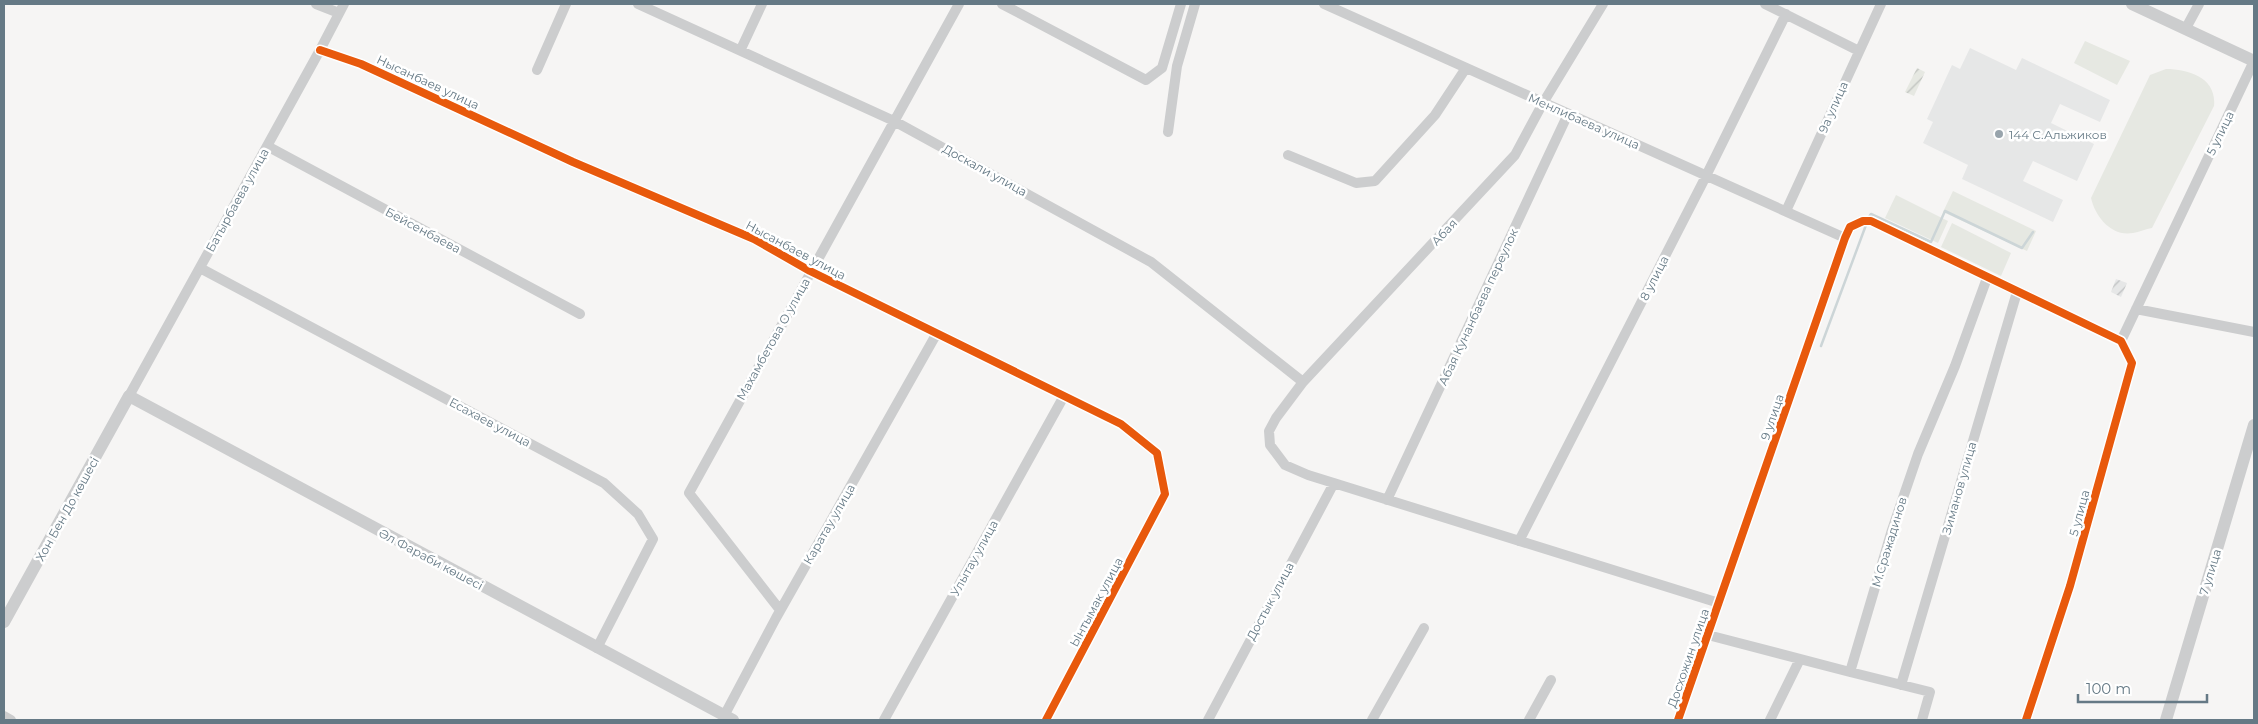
<svg xmlns="http://www.w3.org/2000/svg" width="2258" height="724" font-family="Montserrat,sans-serif">
  <style>
    .built { fill: #e6e7e7 }
    .industrial { fill: url(#industrial-furrows) }
    .grass { fill: #e6e8e2 }
    .garden { fill: url(#garden-furrows) }
    .lines { fill: none; stroke-linecap: round; stroke-linejoin: round }
    .stream { stroke: #ccd5d7; stroke-width: 2.5 }
    .minor { stroke: #cccdce; stroke-width: 10 }
    .tertiary { stroke: #cccdce; stroke-width: 12 }
    .cycleway-casing { stroke: #fff; stroke-width: 11 }
    .cycleway { stroke: #e8590c; stroke-width: 8 }
    .poi-dot { fill: #98a4ac; stroke: #fff; stroke-width: 2 }
    .labels { text-anchor: middle; dominant-baseline: central; stroke-width: 5; stroke-linejoin: round; paint-order: stroke }
    .street-label { font-size: 12px; fill: #657985; stroke: #fff }
    .poi-label { font-size: 12px; fill: #657985; stroke: #fff; text-anchor: start }
  </style>
  <defs>
    <pattern id="industrial-furrows" width="10" height="10" patternUnits="userSpaceOnUse" patternTransform="scale(1.25)"><rect width="10" height="10" fill="#e6e7e7"/><path d="M-1 1l2-2M0 10L10 0M9 11l2-2" fill="none" stroke="#bec0c1"/></pattern>
    <pattern id="garden-furrows" width="10" height="10" patternUnits="userSpaceOnUse" patternTransform="scale(1.25)"><rect width="10" height="10" fill="#e6e8e2"/><path d="M-1 1l2-2M0 10L10 0M9 11l2-2" fill="none" stroke="#bec1bd"/></pattern>
  </defs>
  <rect width="100%" height="100%" fill="#f6f5f4"/>
  <path class="built" d="M1970,48L2016,70L2022,58L2110,100L2100,122L2060,104L2051,123L2094,144L2077,181L2033,161L2023,181L2063,200L2053,222L1962,179L1968,165L1923,143L1933,122L1927,119L1952,65L1960,69Z"/>
  <path class="industrial" d="M2116,279L2127,283L2121,297L2111,292Z"/>
  <path class="grass" d="M2085,41L2130,61L2117,85L2074,63Z
    M2166,69C2189,69 2217,78 2214,106L2152,228C2146,229 2139,232 2133,233C2111,237 2095,216 2091,198L2150,75Z
    M1953,191L2036,231L2027,251L1943,212Z
    M1896,195L1948,221L1938,243L1885,218Z
    M1952,223L2011,253L2001,276L1941,247Z"/>
  <path class="garden" d="M1917,68L1925,72L1914,96L1905,92Z"/>
  <g class="lines">
    <path class="stream" d="M1869,217L1871,214L1931,242L1945,211L2022,248L2033,232
      M1821,346L1866,225"/>
    <path class="minor" d="M316,4L339,13
      M638,4L894,121L1151,262L1303,382
      M1002,4L1146,80L1162,68L1181,4
      M1324,4L1845,238
      M1603,4L1543,103L1515,155L1303,382L1276,418L1269,431L1270,445L1285,465L1308,475L1719,603
      M1765,4L1859,51
      M2186,28L2199,4
      M741,49L762,4
      M320,50L361,64L573,162L754,239L810,271L1121,424L1157,453L1165,494L1046,720
      M537,70L566,4
      M1168,132L1177,66L1195,4
      M267,146L580,314
      M1288,155L1356,183L1375,181L1435,115L1466,68
      M1786,211L1881,4
      M200,268L604,483L638,514L653,539L597,648
      M2136,309L2254,332
      M2121,341L2254,61
      M129,396L320,50L344,4
      M1387,500L1568,114
      M1519,541L1703,182L1786,14
      M780,610L689,493L959,4
      M1708,635L1850,672L1892,530L1918,454L1955,366L1987,278
      M1850,672L1930,692L1922,720
      M1901,685L2017,292
      M4,716L11,720
      M724,716L776,618L937,333
      M884,720L1064,396
      M1208,720L1334,483
      M1372,720L1424,628
      M1529,720L1551,680
      M1678,720L1845,238L1850,227L1863,221H1871L2121,341L2132,363L2070,586L2026,720
      M1770,720L1800,659"/>
    <path class="tertiary" d="M2132,4L2254,61
      M4,622L129,396L733,720
      M2166,720L2254,425"/>
    <defs>
      <path id="cycleway" d="M320,50L361,64L573,162L754,239L810,271L1121,424L1157,453L1165,494L1046,720
        M1678,720L1845,238L1850,227L1863,221H1871L2121,341L2132,363L2070,586L2026,720"/>
    </defs>
    <use href="#cycleway" class="cycleway-casing"/>
    <use href="#cycleway" class="cycleway"/>
  </g>
  <circle class="poi-dot" cx="1999" cy="134" r="5"/>
  <g class="labels">
    <g class="street-label">
      <text transform="translate(428 82) rotate(25)">Нысанбаев улица</text>
      <text transform="translate(1833 107) rotate(-66)">9а улица</text>
      <text transform="translate(1584 121) rotate(24)">Менлибаева улица</text>
      <text transform="translate(2220 133) rotate(-64)">5 улица</text>
      <text transform="translate(985 170) rotate(29)">Доскали улица</text>
      <text transform="translate(237 200) rotate(-61)">Батырбаева улица</text>
      <text transform="translate(423 230) rotate(28)">Бейсенбаева</text>
      <text transform="translate(1444 232) rotate(-47)">Абая</text>
      <text transform="translate(796 250) rotate(28)">Нысанбаев улица</text>
      <text transform="translate(1654 278) rotate(-63)">8 улица</text>
      <text transform="translate(1478 307) rotate(-65)">Абая Кунанбаева переулок</text>
      <text transform="translate(773 339) rotate(-61)">Махамбетова О улица</text>
      <text transform="translate(1772 417) rotate(-71)">9 улица</text>
      <text transform="translate(490 422) rotate(28)">Есахаев улица</text>
      <text transform="translate(1959 488) rotate(-74)">Зиманов улица</text>
      <text transform="translate(67 509) rotate(-61)">Хон Бен До көшесі</text>
      <text transform="translate(2079 513) rotate(-75)">5 улица</text>
      <text transform="translate(829 524) rotate(-60)">Каратау улица</text>
      <text transform="translate(1889 542) rotate(-73)">М.Сражадинов</text>
      <text transform="translate(974 558) rotate(-61)">Улытау улица</text>
      <text transform="translate(431 559) rotate(28)">Әл Фараби көшесі</text>
      <text transform="translate(2210 572) rotate(-73)">7 улица</text>
      <text transform="translate(1270 601) rotate(-62)">Достык улица</text>
      <text transform="translate(1096 602) rotate(-62)">Ынтымак улица</text>
      <text transform="translate(1688 658) rotate(-71)">Досхожин улица</text>
    </g>
    <g class="poi-label">
      <text x="2009" y="134">144 С.Альжиков</text>
    </g>
  </g>
  <rect width="2258" height="724" fill="none" stroke="#657985" stroke-width="10"/>
  <path d="M2078 694v8h129v-8" fill="none" stroke="#657985" stroke-width="2.5"/>
  <text x="2086" y="694" font-size="15" fill="#657985" stroke="#ffffff" stroke-width="4" paint-order="stroke">100 m</text>
</svg>
